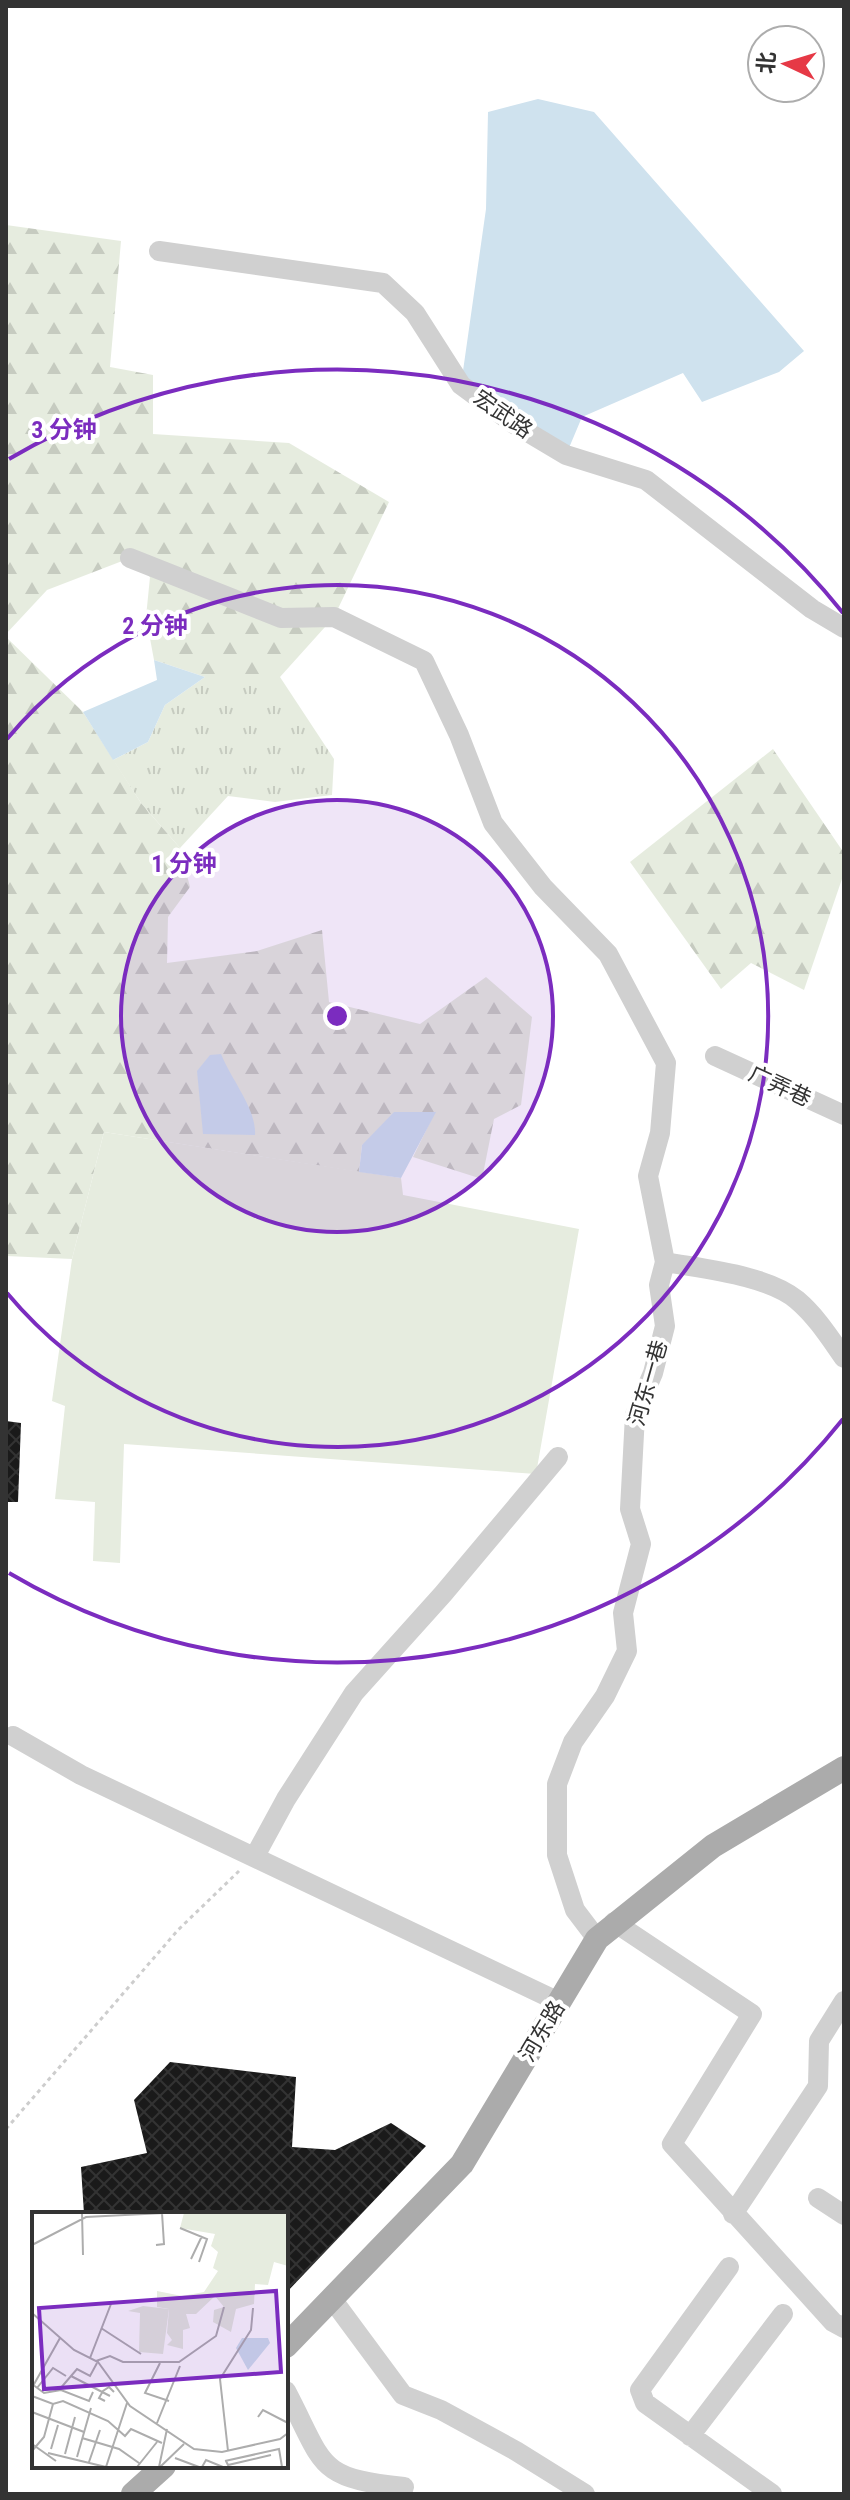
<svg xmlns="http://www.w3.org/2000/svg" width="850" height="2500" font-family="'Roboto Condensed','Noto Sans SC',sans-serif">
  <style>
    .grass { fill: url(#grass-tufts) }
    .forest { fill: url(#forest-firs) }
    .pitch { fill: #e6ecdf }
    .water { fill: #cfe2ee }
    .building { fill: url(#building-cross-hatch) }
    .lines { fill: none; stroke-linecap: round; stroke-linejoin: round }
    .path { stroke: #cdcdcd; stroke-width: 3; stroke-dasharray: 4 4; stroke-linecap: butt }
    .minor { stroke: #d0d0d0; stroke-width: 20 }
    .major { stroke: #ababab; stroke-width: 24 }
    .ring { fill: none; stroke: #7b2cbf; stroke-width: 4 }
    .labels { text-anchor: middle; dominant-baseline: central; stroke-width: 8; stroke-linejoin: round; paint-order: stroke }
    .street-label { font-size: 22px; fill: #333; stroke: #fff }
    .inset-road { fill: none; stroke: #adadad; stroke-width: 2 }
    .view { fill: #7b2cbf; fill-opacity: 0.15; stroke: #7b2cbf; stroke-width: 4 }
    .inset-edge { fill: none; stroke: #333; stroke-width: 4 }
    .centre { fill: #7b2cbf; stroke: #fff; stroke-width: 4 }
    .ring-label { font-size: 24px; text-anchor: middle; font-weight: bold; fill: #7b2cbf; stroke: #fff; stroke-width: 8; stroke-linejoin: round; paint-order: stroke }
  </style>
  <defs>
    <pattern id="grass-tufts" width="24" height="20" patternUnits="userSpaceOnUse" patternTransform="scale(2)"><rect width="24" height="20" fill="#e6ecdf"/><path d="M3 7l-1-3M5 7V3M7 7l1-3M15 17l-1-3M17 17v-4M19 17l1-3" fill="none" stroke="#c6cbc0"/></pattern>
    <pattern id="forest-firs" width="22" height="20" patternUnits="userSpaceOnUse" patternTransform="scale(2)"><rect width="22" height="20" fill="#e6ecdf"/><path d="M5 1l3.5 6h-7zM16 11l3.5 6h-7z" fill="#c6cbc0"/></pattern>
    <pattern id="building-cross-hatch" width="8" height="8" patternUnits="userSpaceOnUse" patternTransform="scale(2)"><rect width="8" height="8" fill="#1a1a1a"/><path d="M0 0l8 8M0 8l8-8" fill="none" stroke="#333"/></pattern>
  </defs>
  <rect width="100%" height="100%" fill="#fff"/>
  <path class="grass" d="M205,677H280L334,759L332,795L275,802L228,796L180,848L141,803L113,760L148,742L165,705Z"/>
  <path class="forest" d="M6,225L121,241L110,367L153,375V434L289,443L389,502L334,617L280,677H205L154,660L146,617L150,577L130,558L47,590L6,634Z
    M6,637L83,712L141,803L180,848L190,887L168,917L167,963L257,951L322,930L329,1002L420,1024L486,977L532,1017L521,1105L494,1119L482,1179L413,1157L435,1112L362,1145L359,1172L104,1132L72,1259L6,1256Z
    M773,749L844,853V873L804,990L751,963L721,989L630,862Z"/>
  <path class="pitch" d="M104,1132L401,1178L403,1195L579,1229L536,1474L124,1444L120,1563L93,1561L95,1502L55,1499L65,1406L52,1401L72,1259Z"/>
  <path class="water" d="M538,99L594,112L804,351L779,372L702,402L683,373L582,417L566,455L461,385L486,209L488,112Z
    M154,660L205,677L165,705L148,742L113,760L83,712L157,680Z
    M221,1054C231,1079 257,1110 255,1135L203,1134L197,1071L210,1055Z
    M394,1112H436L401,1178L359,1172L362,1145Z"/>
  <path class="building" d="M6,1421L21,1423L18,1502H6Z
    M170,2062L296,2077L292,2147L335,2150L391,2123L426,2146L286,2293V2214H84L81,2167L147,2153L134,2100Z"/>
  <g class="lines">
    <path class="path" d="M6,2129L178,1930L239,1871"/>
    <path class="minor" d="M159,251L383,283L415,313L461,385L514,424L566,455L646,480L812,609L844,628
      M130,558L281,618L334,617L424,661L459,735L493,823L543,887L608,954L666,1063L660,1133L648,1176L665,1262L659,1285L665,1326L653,1373L635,1415L630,1509L641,1544L623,1613L627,1651L605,1696L573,1742L557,1784V1855L575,1910L597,1939
      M715,1056L844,1115
      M665,1262C703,1269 767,1275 797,1300C816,1316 830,1338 844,1358
      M13,1736L81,1775L559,2002
      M255,1856L286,1799L354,1693L443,1594L558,1457
      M614,1922L752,2014L672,2144L833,2322L844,2328
      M818,2198L844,2215
      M733,2214L818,2086L819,2041L844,2001
      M729,2267L640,2390L645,2403L772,2494
      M332,2299L403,2395L441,2410L516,2451L585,2494
      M286,2391C325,2465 315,2478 404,2487
      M690,2436L783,2314"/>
    <path class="major" d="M286,2346L462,2164L597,1939L713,1846L844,1768
      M133,2494L164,2466"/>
  </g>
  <circle cx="337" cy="1016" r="216" fill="#7b2cbf" fill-opacity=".12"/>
  <g class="ring">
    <circle cx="337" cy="1016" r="216"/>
    <path d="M7 739A431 431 0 1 1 7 1293"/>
    <path d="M843 1419A647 647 0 0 1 9 1573M9 459A647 647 0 0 1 843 613"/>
  </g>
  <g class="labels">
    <g class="street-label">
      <text transform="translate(503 414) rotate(35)">宏武路</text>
      <text transform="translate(780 1086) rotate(25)">广弄巷</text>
      <text transform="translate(648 1383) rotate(-74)">河东一巷</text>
      <text transform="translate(542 2031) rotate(-59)">河东路</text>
    </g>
  </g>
  <g transform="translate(32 2212)">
    <rect width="256" height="256" fill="#fff"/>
    <path d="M152,1H256V54L242,50L236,73L223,72L222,92L204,97L199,120L181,110L182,98L192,95L183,84L164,102H154L158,116L151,118V137L135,133L140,128L135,121L137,97L125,95V79L150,84L172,80L186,59L181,56L186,40L179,34L183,22L148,16Z" fill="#e6ecdf"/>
    <path d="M111,94L137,97L131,142L107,140L108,101L96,99Z" fill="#e6ecdf"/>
    <path d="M210,126H236L238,131L216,158L204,136Z" fill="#cfe2ee"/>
    <path class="inset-road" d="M50,1L51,43M148,16L175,27L167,50M0,33L54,5L132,1M124,33L132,32L130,1M159,47L170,24M0,101L42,138L66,150L98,194L162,237L190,240L248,227L256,221M69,116L109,142M58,146L79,92M64,149L78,144L91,150H147L184,124L192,95M128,151L113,181L137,189M39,164L78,184M0,172L12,181L29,178L57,189L61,180M1,174L28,126M5,176L21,156L34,164M27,178L45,157L58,164L65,151M0,184L21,192L31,189L76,209L93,224L99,217L130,231M73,189L67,186L71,179L77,175L82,180M0,200L52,220M226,205L231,198L256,211M125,211L148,154M50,226L87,237L107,251M0,232L24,249M19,237L26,213M0,239L12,225L21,192M196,239L188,167L219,118L221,96M16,241L74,255M33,242L43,205M45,245L59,196M143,246L167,255M193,249L247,237L250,255M194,249L196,253L239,243M57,250L68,218M74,255L95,191M105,255L125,230M127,255L135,217M128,255L152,232M170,255L174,248L191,255"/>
    <path class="view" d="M244,79L249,160L12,177L7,96Z"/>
    <rect width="256" height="256" class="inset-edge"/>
  </g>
  <circle cx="337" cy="1016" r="12" class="centre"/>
  <g class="ring-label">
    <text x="64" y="438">3 分钟</text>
    <text x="155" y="634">2 分钟</text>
    <text x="184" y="872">1 分钟</text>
  </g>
  <rect width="850" height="2500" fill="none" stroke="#333333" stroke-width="16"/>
  <g transform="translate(786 64) rotate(274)"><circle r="38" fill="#ffffff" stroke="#adadad" stroke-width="2"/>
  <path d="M0-6L14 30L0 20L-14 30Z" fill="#e63946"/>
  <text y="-12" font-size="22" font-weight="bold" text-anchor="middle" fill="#333333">北</text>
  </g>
</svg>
